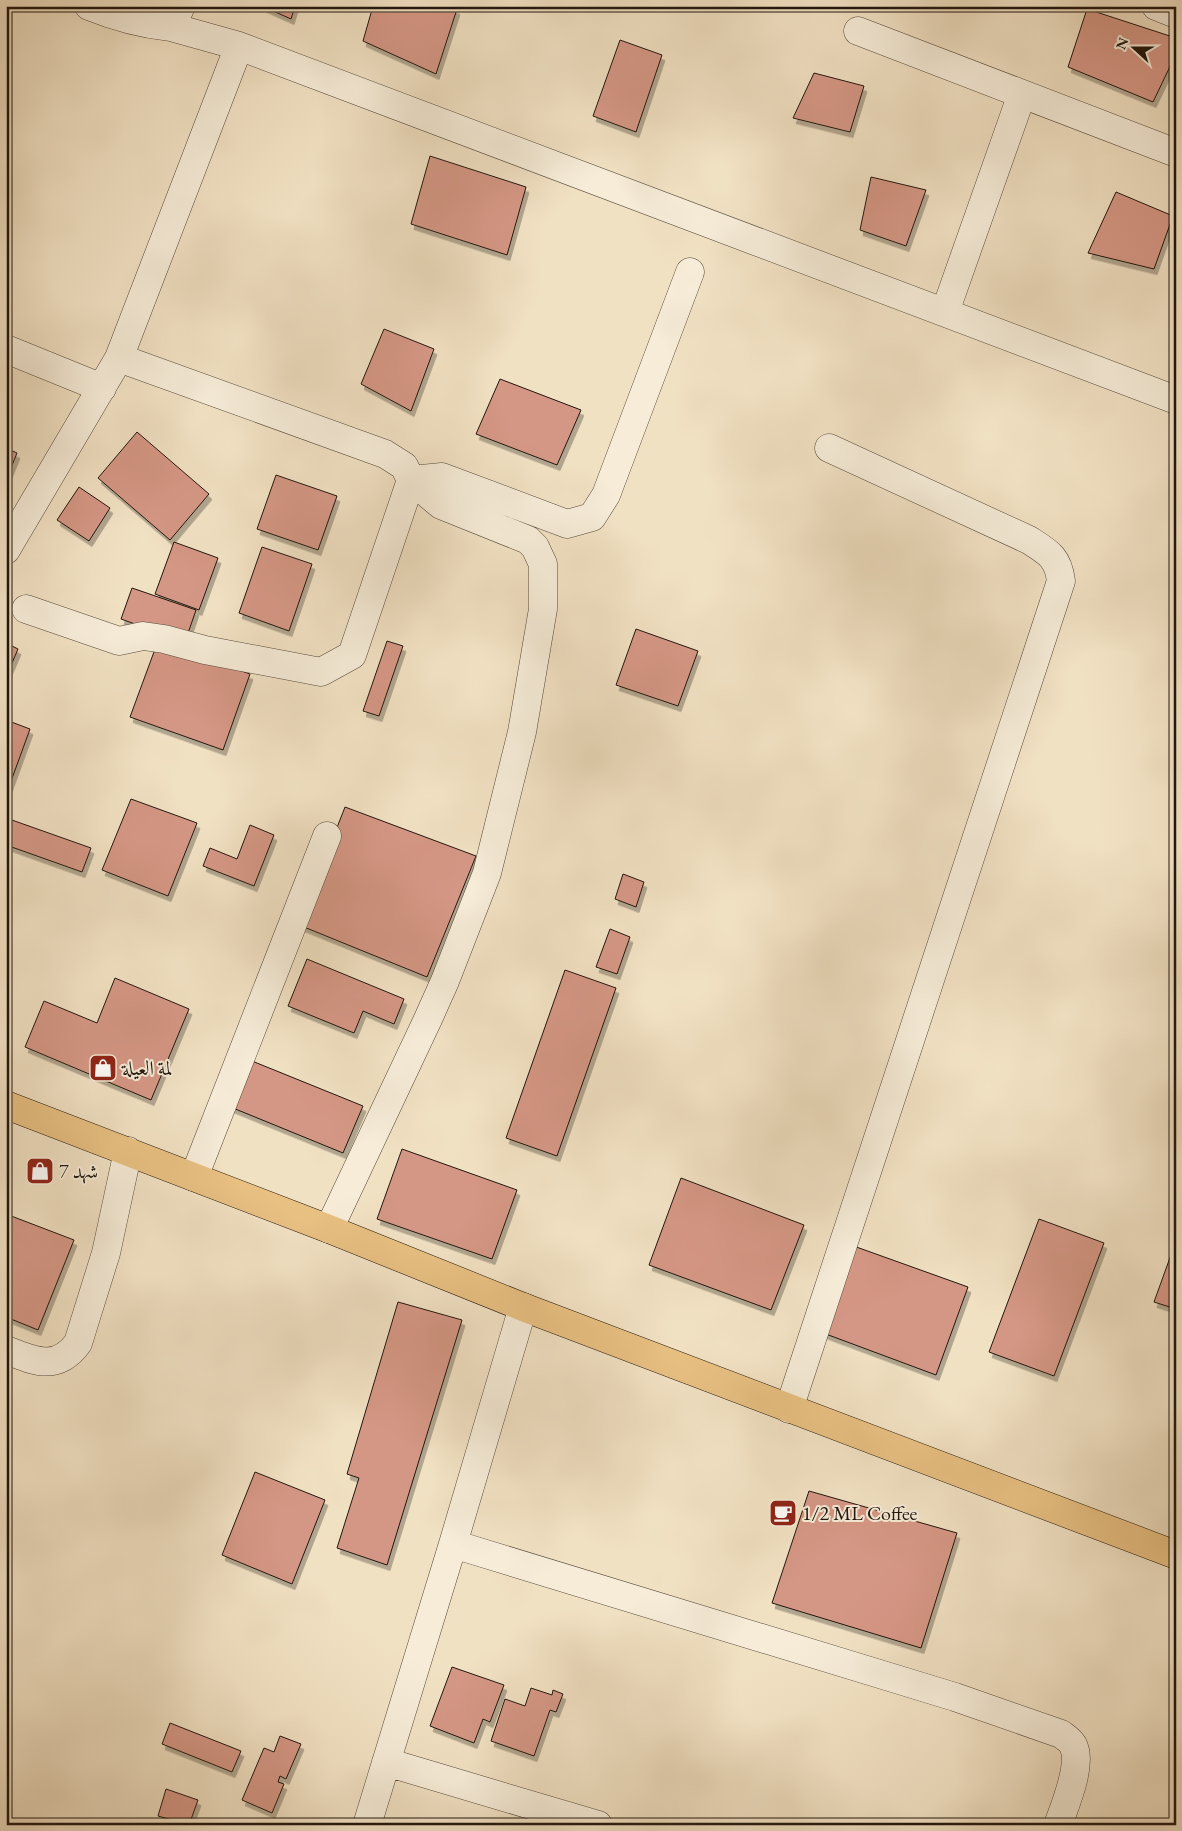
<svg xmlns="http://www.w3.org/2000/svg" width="1182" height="1831" font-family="'EB Garamond',Amiri,serif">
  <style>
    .building { fill: #d59785; stroke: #21160e; filter: url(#shadow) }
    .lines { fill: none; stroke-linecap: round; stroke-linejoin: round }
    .minor-casing { stroke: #55493b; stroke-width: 29 }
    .major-casing { stroke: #21160e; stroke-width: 29 }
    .minor { stroke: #f6ecd8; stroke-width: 28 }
    .major { stroke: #e8c082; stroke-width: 28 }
    .labels { text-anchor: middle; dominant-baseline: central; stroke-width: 4; stroke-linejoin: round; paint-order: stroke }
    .poi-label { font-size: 20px; fill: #21160e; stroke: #f6ecd8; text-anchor: start }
  </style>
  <defs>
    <filter id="shadow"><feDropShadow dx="3" dy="5.5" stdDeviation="0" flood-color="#0004"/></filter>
  </defs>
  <rect width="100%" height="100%" fill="#f1e1c3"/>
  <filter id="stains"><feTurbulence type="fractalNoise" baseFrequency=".004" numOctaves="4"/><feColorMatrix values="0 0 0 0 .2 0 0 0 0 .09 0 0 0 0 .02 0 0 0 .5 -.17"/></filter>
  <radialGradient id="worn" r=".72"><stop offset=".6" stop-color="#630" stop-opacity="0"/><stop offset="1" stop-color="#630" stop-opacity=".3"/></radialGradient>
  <path class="building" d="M262,6H295L291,19Z
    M373,6H450L457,9L436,74L363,41Z
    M1087,9L1176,38V54L1153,102L1068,67Z
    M620,40L662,55L636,132L593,116Z
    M814,73L864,86L850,132L793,118Z
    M430,156L526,187L507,255L411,224Z
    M871,177L926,190L906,246L860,230Z
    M1116,192L1173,216L1154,269L1088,253Z
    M384,329L434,349L411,411L361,384Z
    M500,379L581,410L557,465L476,434Z
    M137,432L209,494L170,540L98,478Z
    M6,448L17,453L6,480Z
    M276,475L337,496L318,550L257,529Z
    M79,487L110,508L89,541L57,520Z
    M174,542L218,558L199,610L155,594Z
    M262,547L312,564L289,631L239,613Z
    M132,588L196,610L185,642L121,619Z
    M636,629L698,651L678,706L616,685Z
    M158,641L250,674L223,750L130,717Z
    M387,641L403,646L379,716L363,711Z
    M6,643L18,649L6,677Z
    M6,720L30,729L6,795Z
    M131,799L197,823L168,896L102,870Z
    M345,807L476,856L427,977L299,925Z
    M9,819L91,848L82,872L6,845V826Z
    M250,825L274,835L254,886L203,866L210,848L237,859Z
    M623,874L644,882L636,907L615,899Z
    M610,929L630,937L617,974L596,967Z
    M307,959L404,999L394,1024L363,1011L354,1033L288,1006Z
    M565,970L616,988L557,1156L506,1138Z
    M115,978L189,1009L151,1100L25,1047L44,1001L97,1023Z
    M247,1059L363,1106L343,1153L228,1106Z
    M402,1149L517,1190L492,1259L377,1219Z
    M681,1178L804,1225L771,1310L649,1265Z
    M6,1214L74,1240L38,1330L6,1317Z
    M1039,1219L1104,1243L1054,1376L989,1352Z
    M1176,1241V1309L1154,1302Z
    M848,1244L968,1287L936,1375L815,1330Z
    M398,1302L462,1320L387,1565L337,1548L359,1478L347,1474Z
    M255,1472L325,1500L292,1584L222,1555Z
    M809,1491L957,1533L921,1648L772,1603Z
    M452,1667L504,1685L490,1722L483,1719L474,1743L430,1726Z
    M531,1688L552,1695L553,1690L563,1694L556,1712L550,1710L534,1756L491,1741L505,1699L525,1706Z
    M170,1723L241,1751L232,1772L162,1744Z
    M280,1736L301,1744L286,1779L280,1776L278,1782L284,1784L272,1813L242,1800L264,1748L274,1752Z
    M166,1789L198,1800L189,1825L158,1816Z"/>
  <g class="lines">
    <defs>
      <path id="minor" d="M89,6C116,17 142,24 171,27L181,6
        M1156,6L1176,14
        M171,27L239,46L1176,400
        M858,31L1176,153
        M945,312L1022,94
        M6,349L102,388
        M119,358L385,454L404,466L411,480L441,505L528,540L535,547L543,564V609L522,732L487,873L445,981L428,1019L329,1229
        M6,550L119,358L239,46
        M26,609L119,641L143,636L164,639L205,650L321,672L352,655L411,480L442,477L567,524L592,517L606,495L690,272
        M194,1177L327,836
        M6,1350C34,1361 57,1372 78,1343L106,1253L128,1151
        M789,1409L1061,581C1058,557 1048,552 1029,540L829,448
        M453,1544L955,1697L1061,1734C1065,1737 1071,1741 1073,1745C1083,1764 1065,1805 1058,1825
        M386,1762L598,1825
        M367,1825L453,1544L523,1307"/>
      <path id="major" d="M6,1105L329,1229L523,1307L1176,1555"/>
    </defs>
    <use href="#minor" class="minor-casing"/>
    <use href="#major" class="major-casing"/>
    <use href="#minor" class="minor"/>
    <use href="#major" class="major"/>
  </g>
  <defs>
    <symbol id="shop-square" viewBox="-11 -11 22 22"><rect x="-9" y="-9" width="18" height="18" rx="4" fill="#8f2418" stroke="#f6ecd8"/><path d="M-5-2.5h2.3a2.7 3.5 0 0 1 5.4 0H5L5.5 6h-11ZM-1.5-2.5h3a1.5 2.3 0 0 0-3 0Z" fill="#fff"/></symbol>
    <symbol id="cafe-square" viewBox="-11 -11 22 22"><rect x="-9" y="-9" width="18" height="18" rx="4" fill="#8f2418" stroke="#f6ecd8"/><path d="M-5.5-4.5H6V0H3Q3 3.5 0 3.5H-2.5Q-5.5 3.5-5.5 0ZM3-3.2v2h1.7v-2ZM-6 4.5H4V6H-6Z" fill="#fff"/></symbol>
  </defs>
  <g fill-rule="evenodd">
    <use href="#shop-square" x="87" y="1052" width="32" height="32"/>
    <use href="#shop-square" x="24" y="1155" width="32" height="32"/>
    <use href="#cafe-square" x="767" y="1497" width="32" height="32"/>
  </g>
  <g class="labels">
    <g class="poi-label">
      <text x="122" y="1068">لمة العيلة</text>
      <text x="59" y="1171">شهد 7</text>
      <text x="802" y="1513">1/2 ML Coffee</text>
    </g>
  </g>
  <rect width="1182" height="1831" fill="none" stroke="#f1e1c3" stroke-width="25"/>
  <rect x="8" y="8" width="1167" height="1816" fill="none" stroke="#21160e" stroke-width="2.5"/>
  <rect x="12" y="12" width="1157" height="1806" fill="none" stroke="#21160e"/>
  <g transform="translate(1134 48) rotate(291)" stroke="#f6ecd8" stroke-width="4" paint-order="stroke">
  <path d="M0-4L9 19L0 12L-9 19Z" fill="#21160e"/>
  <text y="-8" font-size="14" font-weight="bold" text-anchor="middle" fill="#21160e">N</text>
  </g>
  <rect width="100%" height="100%" filter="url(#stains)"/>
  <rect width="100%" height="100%" fill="url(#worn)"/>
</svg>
